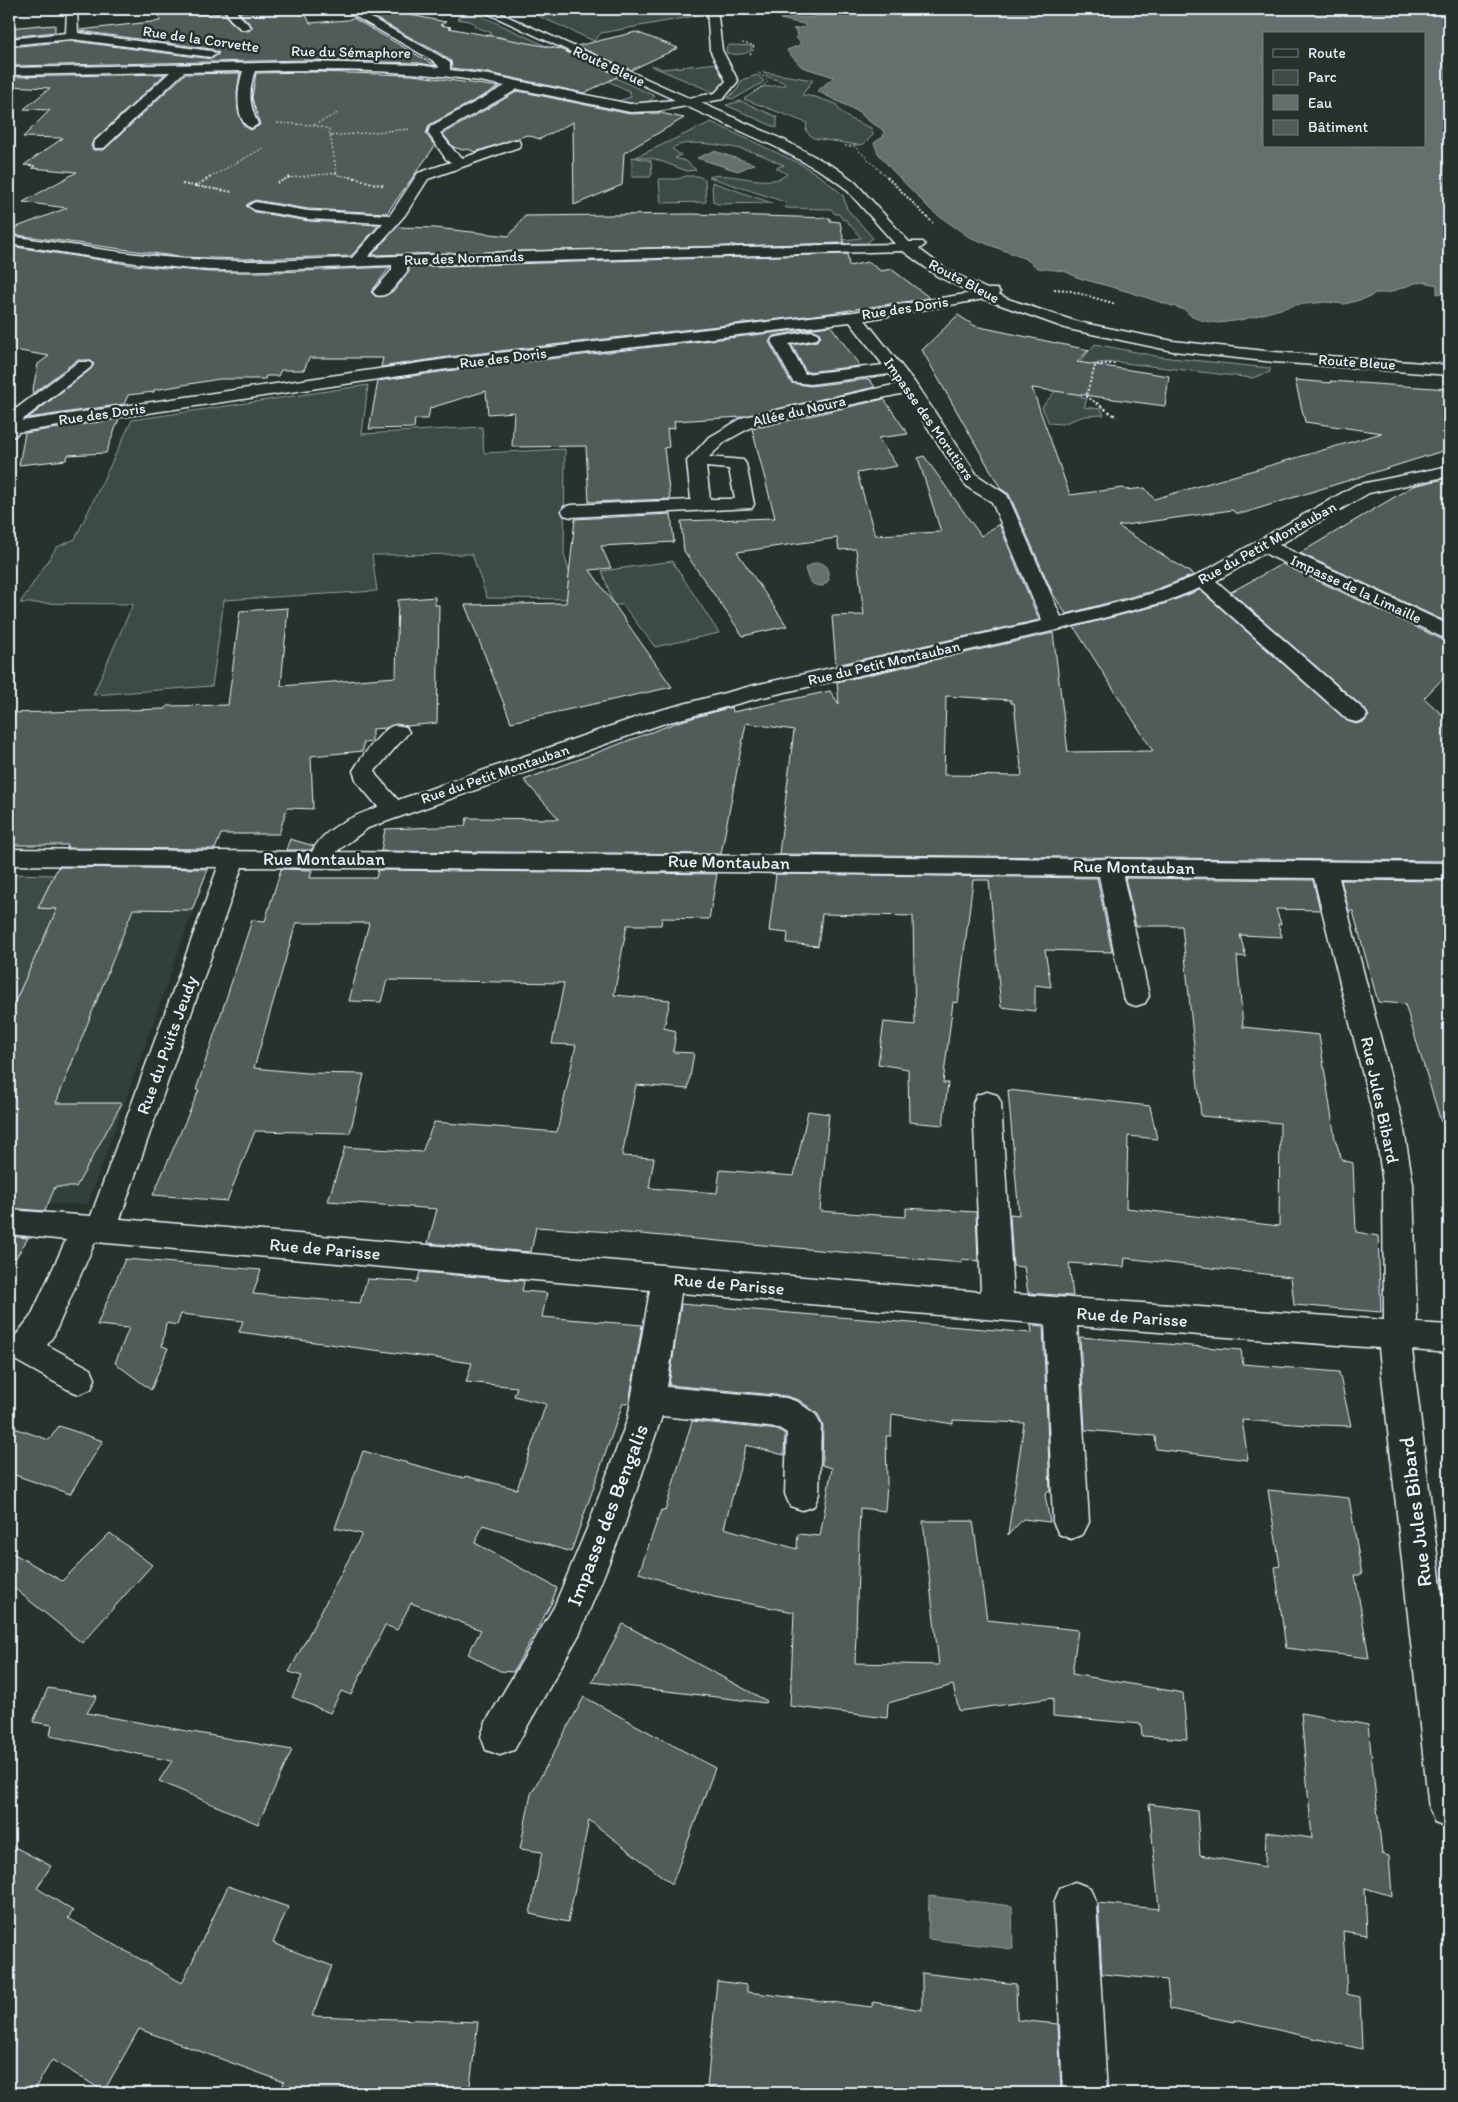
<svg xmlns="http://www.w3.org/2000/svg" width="1458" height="2102" font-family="Itim,sans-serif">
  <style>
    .built { fill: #333f3a }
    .green { fill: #3e4b47; stroke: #939ea0 }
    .water { fill: #636f6d; stroke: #98a3a5; fill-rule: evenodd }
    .building { fill: #505c59; stroke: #e8f1f8; fill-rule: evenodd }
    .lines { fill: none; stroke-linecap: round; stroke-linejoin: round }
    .minor-casing { stroke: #e8f1f8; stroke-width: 3 }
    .path-far2 { stroke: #e8f1f8; stroke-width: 1; stroke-dasharray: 2 2; stroke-linecap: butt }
    .path-far1 { stroke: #e8f1f8; stroke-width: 2; stroke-dasharray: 2 2; stroke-linecap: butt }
    .path { stroke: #e8f1f8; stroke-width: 2.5; stroke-dasharray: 2.5 2.5; stroke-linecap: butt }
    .minor { fill: #26332d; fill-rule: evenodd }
    .labels { text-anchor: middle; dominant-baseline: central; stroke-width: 5; stroke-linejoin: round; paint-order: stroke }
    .far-street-label { font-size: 15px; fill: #e8f1f8; stroke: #26332d }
    .street-label { font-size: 18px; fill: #e8f1f8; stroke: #26332d }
    .near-street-label { font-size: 21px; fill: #e8f1f8; stroke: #26332d }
  </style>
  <rect width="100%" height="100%" fill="#26332d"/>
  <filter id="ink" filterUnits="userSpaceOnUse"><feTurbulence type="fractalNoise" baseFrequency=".02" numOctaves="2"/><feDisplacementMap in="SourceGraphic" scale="10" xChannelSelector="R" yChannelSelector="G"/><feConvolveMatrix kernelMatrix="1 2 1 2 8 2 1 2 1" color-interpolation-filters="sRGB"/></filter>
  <g filter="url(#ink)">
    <path class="built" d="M9,874L205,877L88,1204H49L9,1198Z"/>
    <path class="green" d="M445,9H466L655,96C647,107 630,103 618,101L631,97L629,91L589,72L501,37L489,35L492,33L474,26L476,25L470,21L457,19L460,17L453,13L443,11Z
      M523,9H696L695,16L601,33L594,41Z
      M730,45L752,46L751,50C746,55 735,55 727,53L726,48Z
      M727,62L737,83L732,91L718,94L651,66H656L662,69Z
      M763,72L813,80L802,95L815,97L836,104C843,119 856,121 871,128L873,135L864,144L858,145L813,138L806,131L807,123L744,99L762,87L786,85C781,78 769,81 763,72Z
      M757,75L764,81L762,83L734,99L727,98L737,90L742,80Z
      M741,101L777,117V128L726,105Z
      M711,122L801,164L824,179L843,195L847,209L873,238L867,243L811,244L861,238L846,220L842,219L839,214H835L831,209L786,208L785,202L709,177C729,170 771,190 787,174L776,168L784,165C774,162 768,157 759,154C743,148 682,136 672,149L681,155L675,158L686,161L696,170L687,171L655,159L636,157Z
      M632,157L651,161L652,174L650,177H632Z
      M686,176H697L705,179L706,202L661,203L659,179H678Z
      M712,182L772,203L718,204L713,202Z
      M1095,344L1161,357L1270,368V372L1252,378L1116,362L1098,363L1093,366L1081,397L1087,399L1084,407L1101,409L1104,415L1084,416L1062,424L1049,423L1042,407Z
      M1311,354L1449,364V366L1312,356Z
      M368,385L362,434L482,427L484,453L565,449L564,554L577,599L487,598L472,554L372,555L377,591L224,600L212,686L93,695L133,604L20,603L57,547L75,539L132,420Z
      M672,561L719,633L655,647L623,605H614L602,571Z
      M9,874L54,875L38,908L57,909L9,1015Z"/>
    <path class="water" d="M821,9H1449V291L1437,294V285L1424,282L1415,283L1388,293H1375L1370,297L1345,304L1326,302L1295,305L1241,320L1219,323L1204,321L1192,317L1185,310L1126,291L1079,278L1064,271L1038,268L1026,259L969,237L932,211L892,170L878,153L874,143L883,137L884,133L882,129L867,120L859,112L817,91L834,77L802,67L788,52L787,50L798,46L801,42L796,38L798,34L793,29L806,27L804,24L780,19C794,14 812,23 824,12ZM1264,34H1424V146H1264Z
      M714,151L754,164L738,171L697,158Z
      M815,563H822L827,567L829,580L823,586C810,586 808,580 805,568Z
      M929,1896L1012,1906L1013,1949L928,1939Z"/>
    <path class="building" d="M272,9H303L310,23L347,20L353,18L436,66L419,63L306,60L9,66V47L72,41L212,59L219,53L211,49L80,31V30L160,21L159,14L193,11L194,15L225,13L229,20L240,30L249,31L252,26L239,12Z
      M379,9L446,22L440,25L451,27L448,28L560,49L619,76L584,93L489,73L452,68L451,61L441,54L366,13Z
      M41,25V26L55,25V32L9,37V28Z
      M636,32L678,48L631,70L577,46Z
      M318,72L412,75L499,87L429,125L426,134L435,146L387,213L308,209L255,200L246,205L255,212L308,221L379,225L351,256L243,259L182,257L9,234V230L67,208L23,202L77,172L32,168L35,166L24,165L63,138L23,137L50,110L24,109L50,88L9,86V77L165,74L93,141L91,146L93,150H104L185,74L240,73L237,93L238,111L244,126L251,130L260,125L252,98L256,73Z
      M518,91L630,114L660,113L684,118L624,153L622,185L574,205L573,122L540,139L527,135L475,152L468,149L463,150L453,147L443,134Z
      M692,214L830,218V221L840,222L844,243L372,255L397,227L435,228L509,236L525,216Z
      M9,246L133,265L209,272H278L390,267L371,292L375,296L380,297L394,291L409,272V267L847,254L849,266L868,262L881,271L891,269L930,298L823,314L447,357L381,367L383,358H309L304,370H281L278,376H266L265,379H219L154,390V392L128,395L124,404L28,418L91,369L94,364L90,360H77L32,394L38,364L49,356L9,349Z
      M958,315L975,326L1089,350L1077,362L1169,376L1165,406L1032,388L1070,495L1123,488L1126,490L1145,488L1154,499L1382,433L1305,422L1295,380L1331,383L1330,381L1449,389V449L1244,513H1236L1232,510L1118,526L1194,575L1149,592L1066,614L1053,594L1009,494L1001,489L922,350Z
      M831,326L860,366L806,372L792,345L817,341L821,337L819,332L811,329L773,336L769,342L791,383L810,386L869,379L875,387L741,417L674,421L675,428L667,429L669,447L664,448L670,499L589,502L586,446L512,447L514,412L488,414L486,391L430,408L428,419H415L414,428L369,429L378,381L447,371Z
      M884,399L908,434L878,438L897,466L857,473L875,535L941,532L918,458L924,456L981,536L999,524L1039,620L836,665L832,616L864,615L856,549L839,550L837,538L737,552L787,626L743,636L684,551L681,521L775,518L752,429Z
      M119,419L106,453L68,455L66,460L19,465L25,433Z
      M1449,478V623L1300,553L1413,486Z
      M671,514L674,542L601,546L611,568L590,570L672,687L511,722L465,605L566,603L575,519Z
      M1282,564L1441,639L1449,641V672L1424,698L1449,721V861L779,854L794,730L746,723L721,854L381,851L385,829L465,826L467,818L559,819L524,780L678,722L732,707L733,712L830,691L839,704L837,682L1053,633L1068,752L1153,751L1074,627L1164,604L1200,590L1347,721L1356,724L1364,722L1369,716L1365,709L1231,592ZM946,696L1011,700V703H1014L1022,776L944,775Z
      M435,597V605H439L437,723L407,726L396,724L386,728L372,729V742L363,743V751L311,756L313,809L287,808L279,834H221L215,849L67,848L68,845H9V713L166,709L167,706L228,705L240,611L288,608L281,686L396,677L398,600Z
      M290,839L314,846L311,850H286Z
      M58,867L208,869L192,910L133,909L56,1103H122L76,1187H55L45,1211L9,1208V1015L57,909L38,908Z
      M281,869L312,870L310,878H376L378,870L717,874L709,919L662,918L661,925H627L614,995L670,1000L664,1028L676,1031L673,1052L694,1053L688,1089L636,1085L622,1156L654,1158L649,1188L717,1193L720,1170L794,1176L808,1111L829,1114L820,1211L906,1217V1208L976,1212L978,1261L962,1259V1263L641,1234L536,1227L531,1252L428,1243L437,1209L328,1201L345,1147L422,1152L434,1122L557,1132L576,1045L552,1044L564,983L387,980L381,1002L349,1001L369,923H296L254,1068L306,1073L364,1074L350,1133L255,1131L227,1201L153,1195L199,1090H196L252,920L265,921Z
      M776,874L1097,878L1112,952L1045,950L1051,987L1035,985V1011L1001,1007L989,880H973L958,1003L953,1002L943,1083H948L943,1125L909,1122L908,1069L878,1064L884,1022L915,1025L913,916L822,914L818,946L787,943L788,933L769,931Z
      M1125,878L1313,880L1320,910L1276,909L1281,924H1278L1282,937L1240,935L1246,957L1237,956L1243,1027L1319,1035L1335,1139L1342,1160L1353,1163L1356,1232L1378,1236L1381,1312L1294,1305L1291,1277L1125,1258L1124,1267L1069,1263L1073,1296L1028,1293L1024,1267L1013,1266L1010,1214L1019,1215L1008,1090L1150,1106L1157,1139L1128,1136L1126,1208L1279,1226L1280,1123L1201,1116L1182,926H1136Z
      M1341,880L1449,881V1121L1441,1122L1405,1004L1378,1002L1353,911H1349Z
      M9,1236L28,1238L9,1269Z
      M125,1259L261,1270L253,1294L360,1303L367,1279L417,1282L420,1272L524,1281L522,1291L547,1293L542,1317L642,1325L629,1403H623L571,1552L483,1525L475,1543L557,1588L551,1604L513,1672L500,1671L468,1654L481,1630L411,1603L397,1630L385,1625L351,1695L341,1691L330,1713L292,1697L302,1676L289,1672L362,1534L335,1528L363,1451L464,1478L465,1476L517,1489L546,1404L514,1396L517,1387L466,1382L472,1363L239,1332L243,1321L181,1314L177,1325L166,1323L162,1346L168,1348L151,1390L115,1363L129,1328L97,1325Z
      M681,1304L1032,1333L1031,1325L1043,1326L1050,1490L1045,1495L1050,1522L1023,1519L1008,1535L1024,1423L953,1420V1424L892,1414L891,1436H886L887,1484L885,1511L860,1508L855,1663L939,1665L923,1521H973L987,1620L1078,1630L1072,1674L1183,1693L1187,1739L1142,1736L1141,1724L1053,1716V1698L959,1711L953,1685L888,1703L887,1718L790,1706L794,1612L714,1597L639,1573L661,1510L665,1511L692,1421L778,1430L785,1434L784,1455L746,1445L724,1528L797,1549L798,1534L820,1536L832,1468L822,1465L823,1426L818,1414L799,1400L786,1396L669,1385Z
      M1080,1337L1241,1350L1243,1364L1339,1372L1351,1426L1320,1425V1426L1242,1420L1248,1460L1156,1449L1155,1436L1085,1430Z
      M9,1426L49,1440L59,1426L103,1441L70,1494L9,1473Z
      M1268,1490L1349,1498L1362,1575H1355L1369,1658L1286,1648L1275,1567L1280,1566Z
      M110,1533L152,1565L82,1643L9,1584V1551L62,1581Z
      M623,1624L767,1701L766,1703L592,1682Z
      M48,1688L97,1696L87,1713L292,1750L258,1824L159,1781L172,1761L50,1736L52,1725L33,1722Z
      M584,1697L715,1768L672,1884L589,1820L568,1922L530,1914L542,1852L520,1849L531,1794Z
      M1301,1713L1368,1725L1382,1854L1389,1856L1392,1896L1365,1888L1367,1935L1343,1931L1347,1994L1360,1997L1362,2049L1234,2020V2022L1170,2009L1167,1980L1102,1974L1098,1903L1159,1909L1149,1804L1197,1811L1200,1855L1265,1867L1266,1832L1312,1838Z
      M9,1844L51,1866L37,1888L73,1911L68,1918L182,1983L228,1886L288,1907L273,1943L332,1966L312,2016L478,2022L469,2093H280L284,2082L139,2029L104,2091L52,2060L32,2093H9Z
      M922,1973L1016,1984L1017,2020L1058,2024L1061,2093H752L707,2088L717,1981L747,1985V1992L872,2007L873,2002L922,2010Z"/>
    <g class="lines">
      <defs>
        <path id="minor" d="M67,9L77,10L78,33L211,51L217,54L211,57L72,39L9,45V39L66,33Z
          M225,9H235L239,15L251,27L249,29H241L230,19Z
          M342,9H355L440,56L450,63V70L489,75L630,104L675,100L478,9H491L689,98L715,93L726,81L710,50L707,9H717L722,50L738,81L723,99L701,103L784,140L836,168L855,182L909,242H923L925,245L919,249L947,270L987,289H997L1000,292L998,294L1008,299L1078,322L1173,341L1274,352L1449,365V375L1274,362L1173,351L1068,329L984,299L865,320L915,383L977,475L1007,495L1009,499L1061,617L1150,594L1196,576L1356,485L1449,466V476L1369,493L1279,545L1449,625V639L1442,637L1264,553L1216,581L1364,710L1367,715L1364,720L1356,722L1348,720L1200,588L1164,602L1061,629L759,698L662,724L368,828L336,852L1102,859L1108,858L1114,859L1449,863V879L1339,878L1403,1124L1413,1184L1417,1323L1449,1325V1353L1412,1350L1449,1651V1829L1435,1823L1429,1809L1379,1348L1077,1326L1089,1522L1083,1534L1071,1539L1059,1534L1053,1522L1045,1324L681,1293L667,1387L786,1398L798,1402L816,1415L821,1426L819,1494L814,1506L802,1510L790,1506L785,1494L787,1433L779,1428L662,1416L624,1526L580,1633L514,1750L500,1755L486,1750L481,1736L486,1722L554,1607L588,1526L628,1418L650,1290L95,1242L54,1335L47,1345L91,1369L95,1379L91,1389L79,1394L67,1389L13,1359L9,1347L13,1339L31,1316L66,1240L9,1234V1210L91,1216L218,867L9,865V849L312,852C324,827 354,816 378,807L357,782L353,771C359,760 380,733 390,727C395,724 401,726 406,727L409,732L375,771L376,775L398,800L646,714L755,685L1042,621L992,502L970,489L964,483L905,393L755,425L726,441L709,457L743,460L746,464L754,504L752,508L571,517L564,515L562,511L564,507L571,505L691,500L687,461L708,438L744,417L898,384L890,374L810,384L793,382L771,341L773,338L811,331L817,333L819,336L817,339L789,344L805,374L883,365L850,322L447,369L18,432L15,436L9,437V414L78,362H90L92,365L90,368L21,421L447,359L854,312L972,293L937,276L903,251L407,265V271L405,274C397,283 389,299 376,295L373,292L392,270V265C331,267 270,272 209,270C142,266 75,254 9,244V236C75,245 140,257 207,260C255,263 304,259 352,258L383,223L308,219L255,210L248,206L255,202L308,211L390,215L418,173L451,162L446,159L428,133L431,126L505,86C423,69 338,69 255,71C248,91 249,105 258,124L252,128C233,123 238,84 243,71L184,72L104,148H94L93,145L94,142L170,72L9,75V68L306,62L419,65L439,68L438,65L432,60ZM518,89L630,112L658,111L686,106L774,146L826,174L845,188L895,244L553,251L368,257L405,215L428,179L519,147L520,144L519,141L514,140L463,158L456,153L440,133ZM706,467L729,469L735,499H710ZM242,867L1099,876L1123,996L1127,1003L1136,1006L1145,1003L1149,996L1123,876L1314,878L1375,1124L1383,1184L1384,1320L1013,1294L1001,1103L997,1095L987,1092L977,1095L973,1103L981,1292L120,1219Z
          M1075,1882L1090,1888L1096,1903L1107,2093H1063L1054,1903L1060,1888Z"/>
      </defs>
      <use href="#minor" class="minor-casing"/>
      <path class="path-far2" d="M742,43L753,45L754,48L749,56
        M754,92L767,83L768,80L757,72
        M277,123L313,125L329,129L337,175L357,178
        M314,125L338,113
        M331,136L410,129
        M845,146H854L888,178
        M209,178L265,147
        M287,178L336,173"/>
      <path class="path-far1" d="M350,177C362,179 371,184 383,185
        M887,177L933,223
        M277,183L290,177
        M182,184L233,192
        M195,186L211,177
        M1054,289L1067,290L1116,304
        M1098,404L1086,396L1095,366L1099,364H1115"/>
      <path class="path" d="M1096,403L1117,417"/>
      <use href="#minor" class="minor"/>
    </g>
  </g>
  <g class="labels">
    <g class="far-street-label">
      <text transform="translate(201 39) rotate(8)">Rue de la Corvette</text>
      <text transform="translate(351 52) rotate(1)">Rue du Sémaphore</text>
      <text transform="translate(609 66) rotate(25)">Route Bleue</text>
      <text transform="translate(464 258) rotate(-2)">Rue des Normands</text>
      <text transform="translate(964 281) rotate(28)">Route Bleue</text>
      <text transform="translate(905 308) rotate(-9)">Rue des Doris</text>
      <text transform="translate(503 358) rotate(-7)">Rue des Doris</text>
      <text transform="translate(1357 362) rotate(4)">Route Bleue</text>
      <text transform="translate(799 411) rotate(-13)">Allée du Noura</text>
      <text transform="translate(102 414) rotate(-8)">Rue des Doris</text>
      <text transform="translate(929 419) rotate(55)">Impasse des Morutiers</text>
      <text transform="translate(1267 543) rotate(-29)">Rue du Petit Montauban</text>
      <text transform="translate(1356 589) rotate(25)">Impasse de la Limaille</text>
      <text transform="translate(884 663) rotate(-13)">Rue du Petit Montauban</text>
      <text transform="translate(495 774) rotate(-19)">Rue du Petit Montauban</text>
    </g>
    <g class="street-label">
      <text x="324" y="859">Rue Montauban</text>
      <text transform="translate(729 862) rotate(1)">Rue Montauban</text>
      <text transform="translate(1134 867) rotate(1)">Rue Montauban</text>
      <text transform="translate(167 1045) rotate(-70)">Rue du Puits Jeudy</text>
      <text transform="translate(1380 1100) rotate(78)">Rue Jules Bibard</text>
      <text transform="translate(325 1249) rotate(5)">Rue de Parisse</text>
      <text transform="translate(729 1284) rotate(5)">Rue de Parisse</text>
      <text transform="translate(1132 1317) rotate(4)">Rue de Parisse</text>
    </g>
    <g class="near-street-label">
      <text transform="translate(1415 1512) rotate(-97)">Rue Jules Bibard</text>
      <text transform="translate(607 1515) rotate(-69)">Impasse des Bengalis</text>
    </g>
  </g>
  <rect width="1458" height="2102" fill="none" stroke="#26332d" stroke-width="30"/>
  <rect x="15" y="15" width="1428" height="2072" fill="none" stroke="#e8f1f8" stroke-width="2" filter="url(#ink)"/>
  <rect x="1263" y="32" width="162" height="115" fill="#26332d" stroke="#747f7e"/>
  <rect x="1273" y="49" width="25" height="8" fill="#26332d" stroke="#747f7e"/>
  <text x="1308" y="58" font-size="15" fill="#e8f1f8">Route</text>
  <rect x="1273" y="70" width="25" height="15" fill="#3e4b47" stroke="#747f7e"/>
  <text x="1308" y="82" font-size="15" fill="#e8f1f8">Parc</text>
  <rect x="1273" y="95" width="25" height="15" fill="#636f6d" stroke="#747f7e"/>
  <text x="1308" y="108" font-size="15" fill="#e8f1f8">Eau</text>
  <rect x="1273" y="120" width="25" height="15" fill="#505c59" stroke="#747f7e"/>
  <text x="1308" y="132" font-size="15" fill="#e8f1f8">Bâtiment</text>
</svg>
